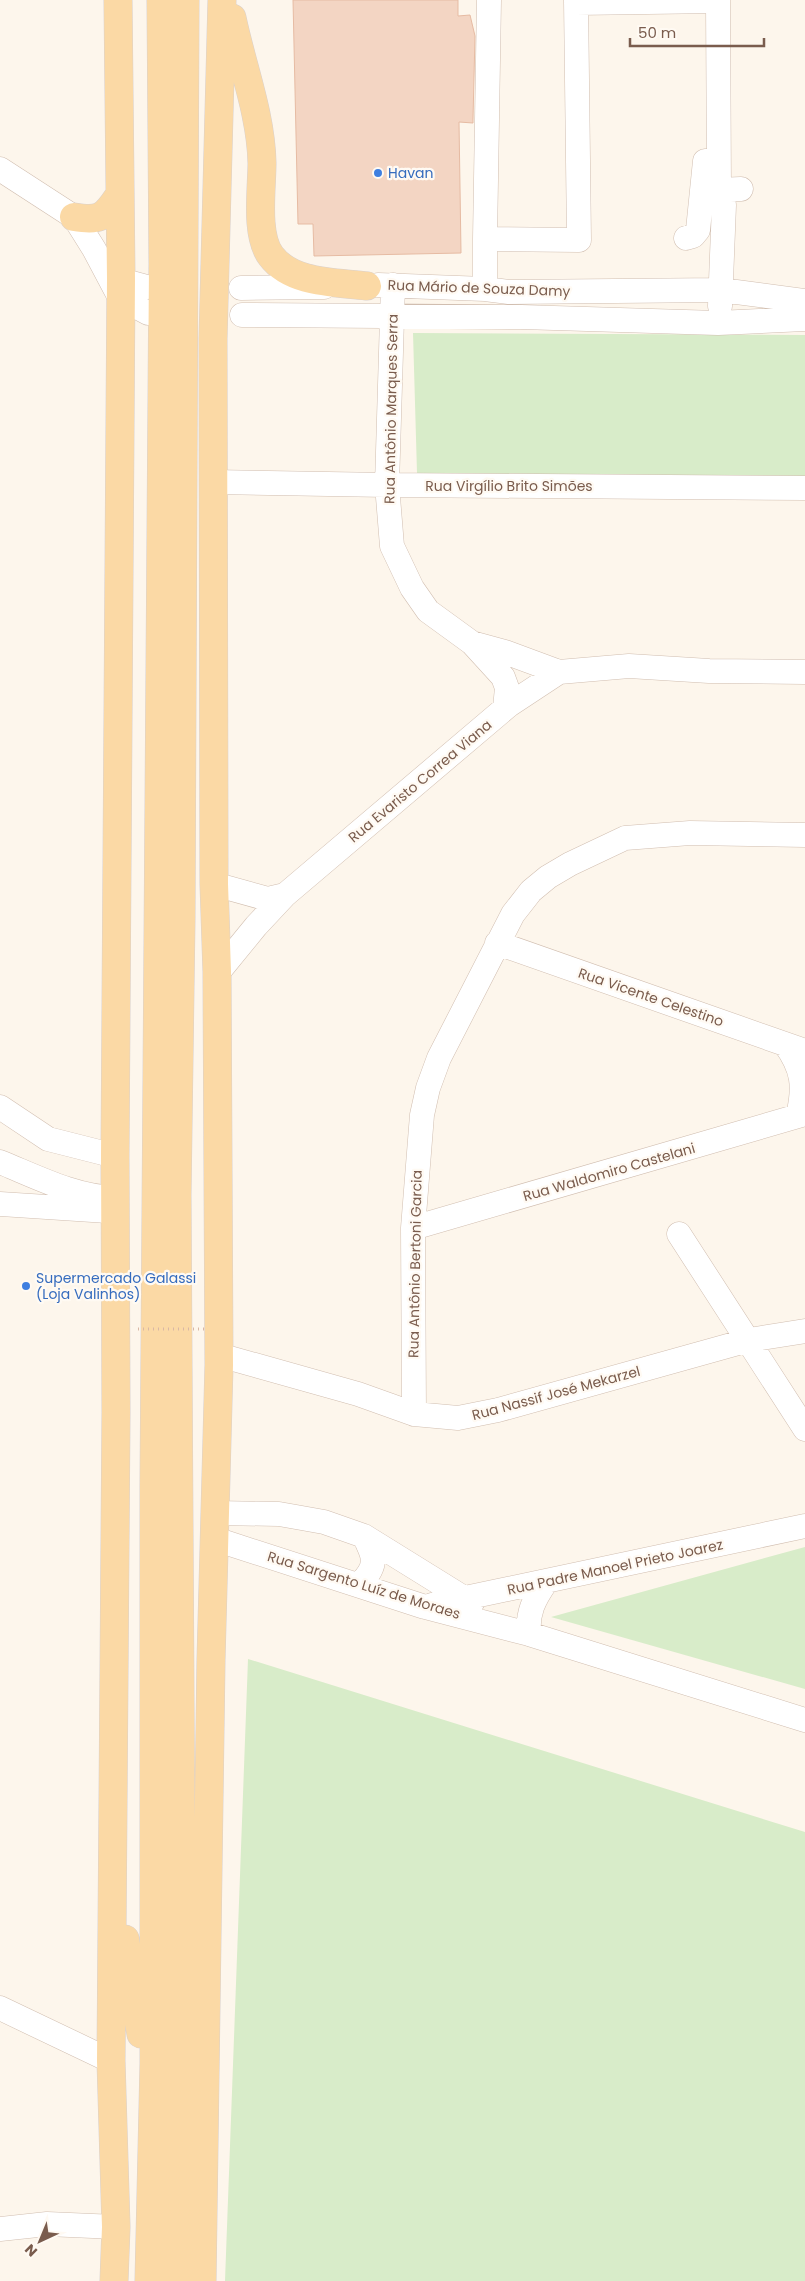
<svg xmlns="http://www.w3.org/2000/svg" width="805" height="2281" font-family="Poppins,sans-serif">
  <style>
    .green { fill: #d8ecc9 }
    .building { fill: #f3d5c3; stroke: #e6bba3 }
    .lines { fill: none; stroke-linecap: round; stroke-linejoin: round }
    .minor-casing { stroke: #d1beb0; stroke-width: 25 }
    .major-casing { stroke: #dad1cd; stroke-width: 29 }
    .minor { stroke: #fff; stroke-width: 24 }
    .major { stroke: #fbd9a5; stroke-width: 28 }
    .path-bridge { stroke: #d9b8a5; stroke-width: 3; stroke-dasharray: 1 4; stroke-linecap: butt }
    .shop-dot { fill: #3f7fe0; stroke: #fffaf3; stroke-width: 2 }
    .labels { text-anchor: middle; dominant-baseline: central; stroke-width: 4.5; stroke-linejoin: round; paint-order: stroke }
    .shop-label { font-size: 14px; fill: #366cbe; stroke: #fffaf3; text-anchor: start }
    .street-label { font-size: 14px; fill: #7a5c4d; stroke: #fffaf3 }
  </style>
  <rect width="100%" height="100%" fill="#fdf6ec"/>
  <path class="green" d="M413,333L805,335V477L417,473Z
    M805,1547V1689L551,1617Z
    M248,1659L805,1832V2281H225Z"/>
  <path class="building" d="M293,0H458V16L470,15L475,36L473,119V123L459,122L461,253L314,256L313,224H298Z"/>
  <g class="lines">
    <defs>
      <path id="minor" d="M718,0L719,190L724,205L720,306
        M576,3L718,1
        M0,169L74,217L94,249L120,298L148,313
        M719,190L741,189
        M686,238L693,236L698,230L705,161
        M485,239L489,0
        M110,277L147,287
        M378,285L485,289L509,292L721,290L805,301
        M393,285L387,485L392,546L412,588L428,611L472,643L505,652L559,672L629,666L709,671L805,672
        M241,288L324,287
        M485,289V239L579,240L576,0
        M242,315L521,317L718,323L805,319
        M213,482L387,485L805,488
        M472,643L503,677L507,688L505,708
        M214,884L268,899L285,895
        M497,943L805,1051
        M216,975L256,926L285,895L509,705L559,672
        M785,1044C803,1069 805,1086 798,1116
        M0,1107L48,1139L115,1156
        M0,1162C37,1177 75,1197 116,1198
        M0,1204L108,1211
        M413,1228L805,1114
        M679,1234L805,1429
        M219,1355L358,1394L414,1414L458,1418L498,1410L749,1340L805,1331
        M414,1414L413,1228L422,1115L428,1088L439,1058L513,914L531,891L548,877L570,864L625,838L690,833L805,835
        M216,1513L279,1514L296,1517L324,1522L364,1536L472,1603
        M215,1539L425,1607L529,1634L805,1720
        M360,1584C378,1565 375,1558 364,1536
        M432,1605L805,1526
        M529,1634C527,1613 534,1599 546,1582
        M0,2008L111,2061
        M0,2229L47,2224L116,2227"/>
      <path id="major" d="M232,18C242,66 261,114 262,163C262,189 255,235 271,256C292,284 336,282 367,286
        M74,217C99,221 104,218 118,197
        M125,1939L141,2034
        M114,2281L116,2227L111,2061L116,1412L115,1156L121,279L118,0
        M149,2281L154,2064V1488L163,264L161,0
        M175,2281L182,2033L177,1195L181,918L185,0
        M202,2281L211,1660L219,1365L217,972L214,884L213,339L222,0"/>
    </defs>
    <use href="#minor" class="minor-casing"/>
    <use href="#major" class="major-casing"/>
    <use href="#minor" class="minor"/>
    <use href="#major" class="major"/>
    <path class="path-bridge" d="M138,1329H204"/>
  </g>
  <g class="shop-dot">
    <circle cx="378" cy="173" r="5"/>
    <circle cx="26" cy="1286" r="5"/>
  </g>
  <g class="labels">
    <g class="shop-label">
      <text x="388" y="173">Havan</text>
      <text x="36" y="1278">Supermercado Galassi<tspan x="36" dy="16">(Loja Valinhos)</tspan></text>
    </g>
    <g class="street-label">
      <text transform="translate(479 288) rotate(2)">Rua Mário de Souza Damy</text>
      <text transform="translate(391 409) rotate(-89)">Rua Antônio Marques Serra</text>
      <text x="509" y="486">Rua Virgílio Brito Simões</text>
      <text transform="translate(420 781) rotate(-40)">Rua Evaristo Correa Viana</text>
      <text transform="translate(651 997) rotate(19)">Rua Vicente Celestino</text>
      <text transform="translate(609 1172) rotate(-16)">Rua Waldomiro Castelani</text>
      <text transform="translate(415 1264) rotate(-89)">Rua Antônio Bertoni Garcia</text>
      <text transform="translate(556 1393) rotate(-15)">Rua Nassif José Mekarzel</text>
      <text transform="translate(615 1567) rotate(-12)">Rua Padre Manoel Prieto Joarez</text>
      <text transform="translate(364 1585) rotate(17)">Rua Sargento Luíz de Moraes</text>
    </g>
  </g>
  <g transform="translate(40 2241) rotate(224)" stroke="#fffaf3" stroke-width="4" paint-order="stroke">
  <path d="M0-4L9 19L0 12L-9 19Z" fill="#7a5c4d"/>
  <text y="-8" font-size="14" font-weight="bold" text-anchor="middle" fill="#7a5c4d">N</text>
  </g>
  <path d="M630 38v8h134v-8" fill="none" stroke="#7a5c4d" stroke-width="2.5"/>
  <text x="638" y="38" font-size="15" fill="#7a5c4d" stroke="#fffaf3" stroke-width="4" paint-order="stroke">50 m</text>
</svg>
